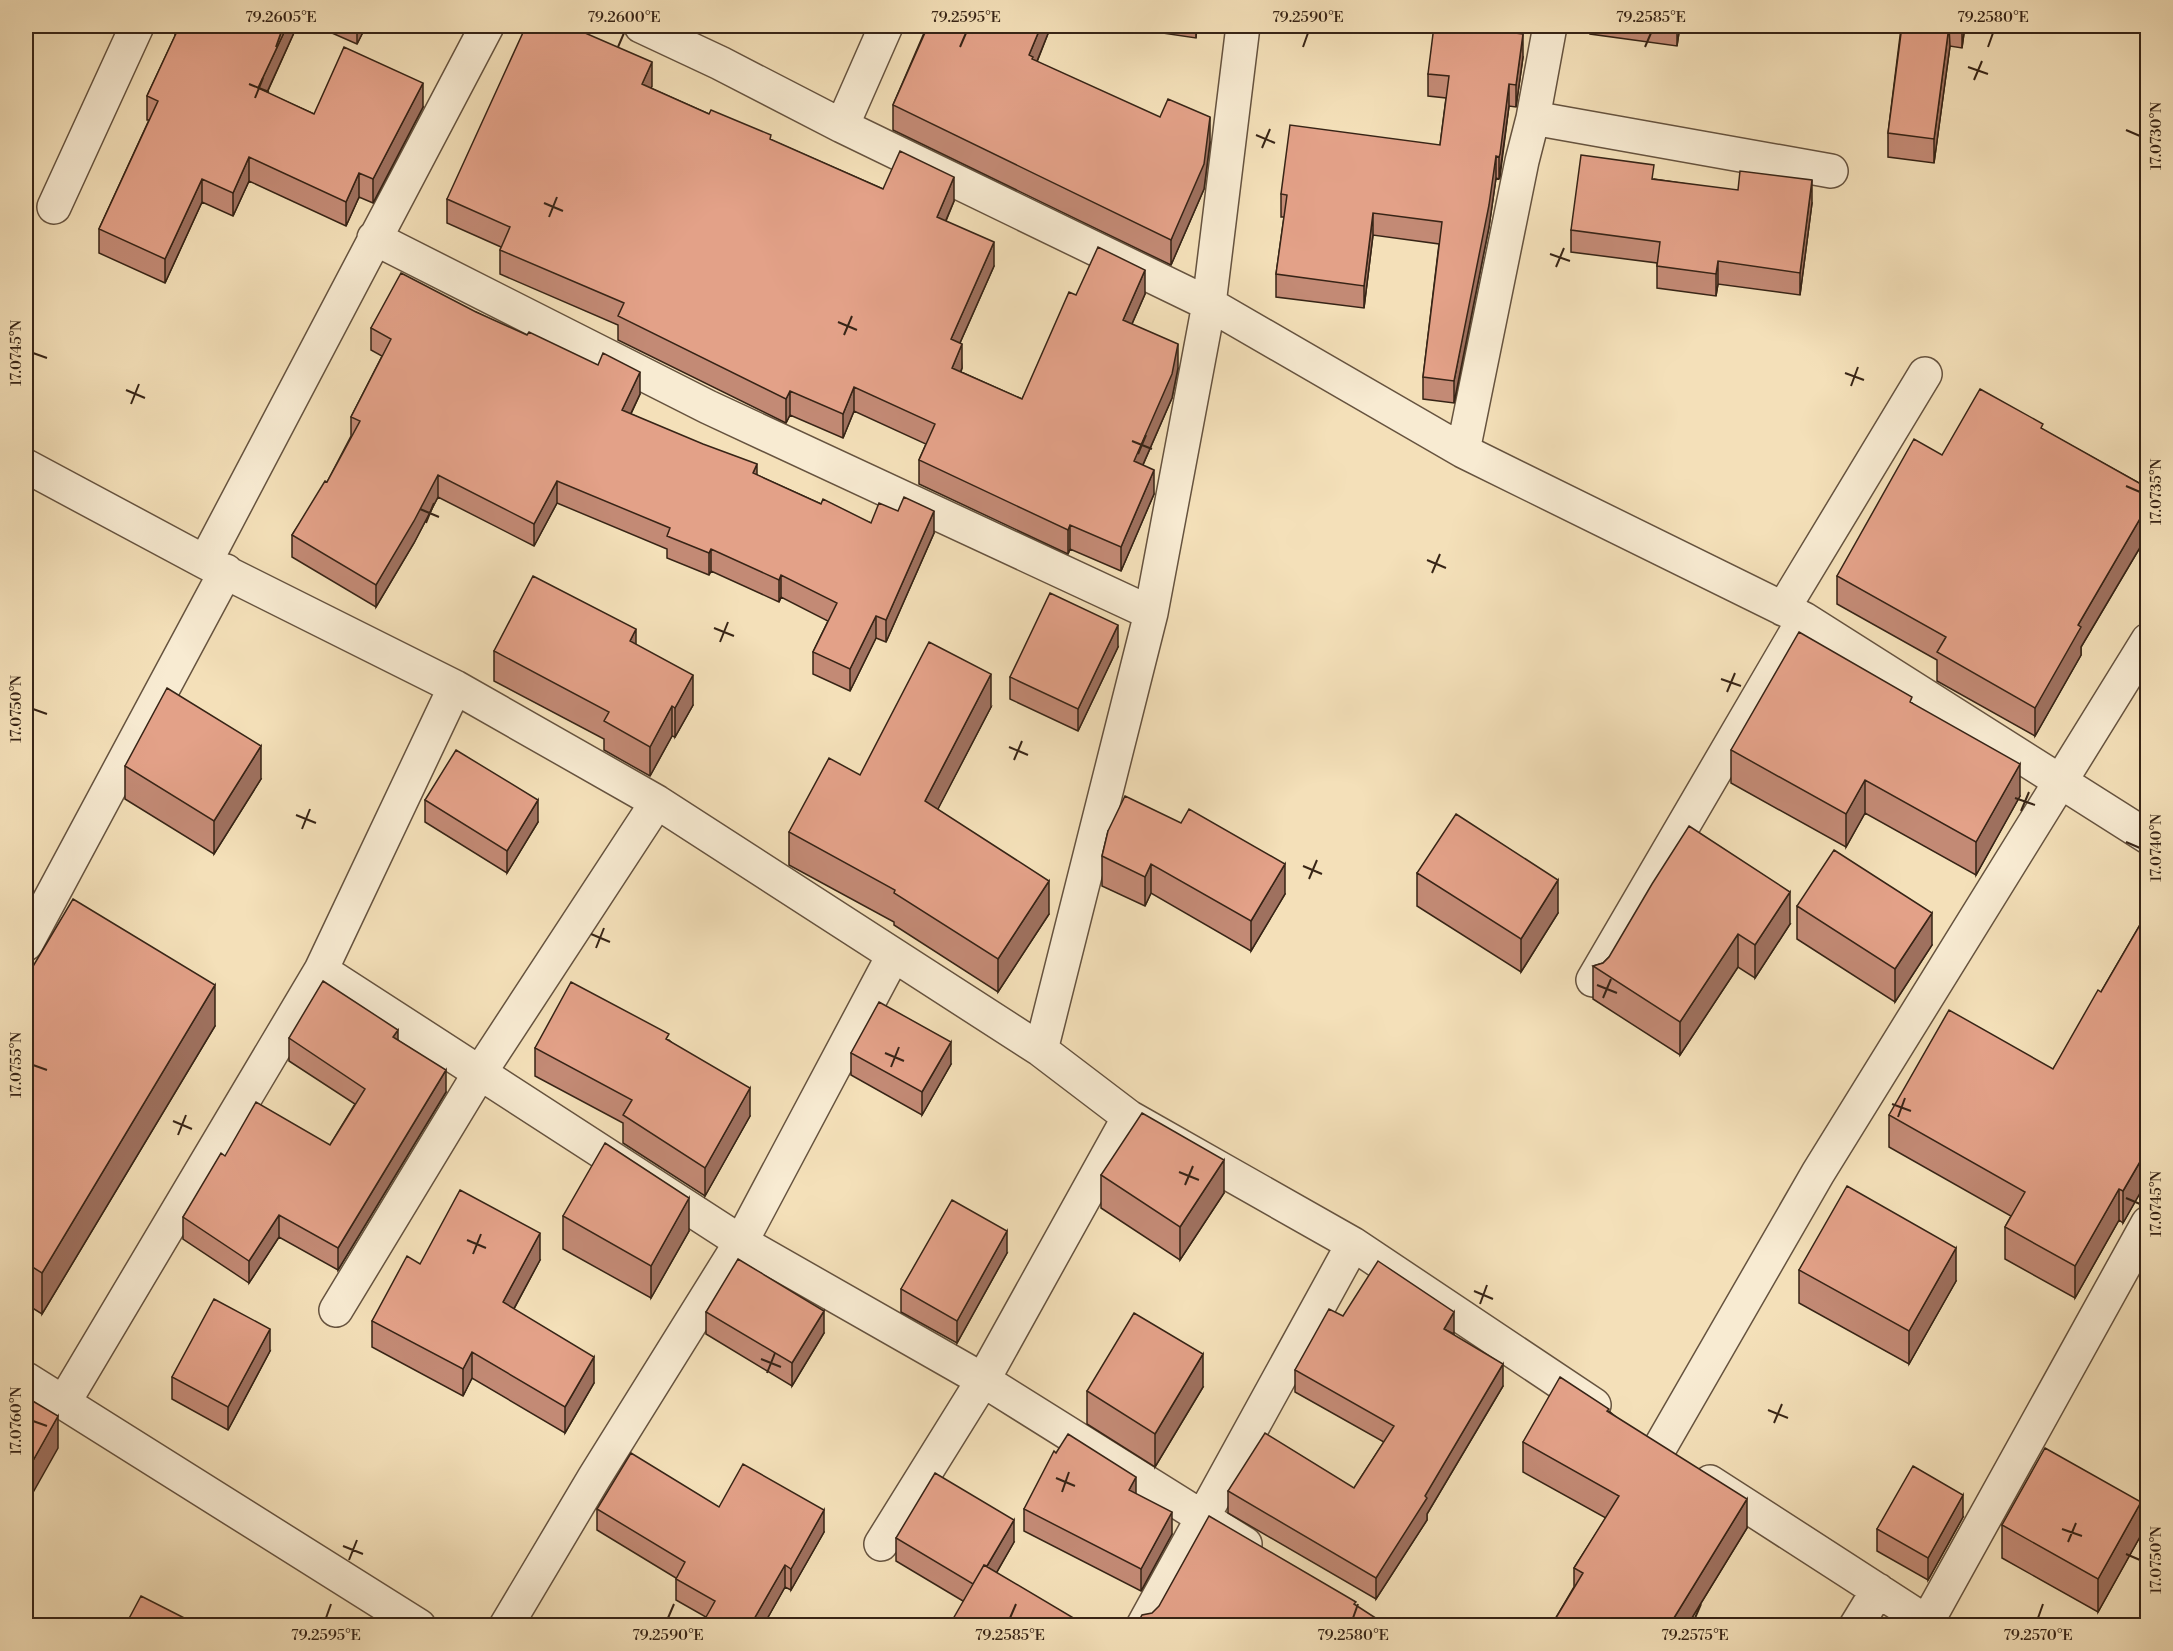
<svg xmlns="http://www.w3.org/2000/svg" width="2173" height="1651" font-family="'Libre Bodoni',serif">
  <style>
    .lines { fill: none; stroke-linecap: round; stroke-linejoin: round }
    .minor-casing { stroke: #66533f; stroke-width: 36 }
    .minor { stroke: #f8ebd2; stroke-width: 33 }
    .wall { fill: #c38a75; stroke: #372416; stroke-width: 1.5 }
    .shaded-wall { fill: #9f715f; stroke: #372416; stroke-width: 1.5 }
    .building { fill: #e3a188; stroke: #372416; stroke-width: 1.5 }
    .ticks { fill: none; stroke: #372416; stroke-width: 2 }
    .neatline { fill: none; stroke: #372416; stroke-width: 2 }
    .ticks-label { font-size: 15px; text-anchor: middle; fill: #372416 }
  </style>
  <rect width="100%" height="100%" fill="#f4e0b9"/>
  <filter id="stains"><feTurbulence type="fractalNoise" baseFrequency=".00333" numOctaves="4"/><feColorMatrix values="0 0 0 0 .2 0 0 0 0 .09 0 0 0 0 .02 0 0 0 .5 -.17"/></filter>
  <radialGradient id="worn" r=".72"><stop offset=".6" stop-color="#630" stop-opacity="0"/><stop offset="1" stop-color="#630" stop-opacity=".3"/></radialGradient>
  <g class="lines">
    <defs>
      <path id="minor" d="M641,26L720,63L842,126L1209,304L1463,451L1522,161L1533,118L1550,26
        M1533,118L1831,171
        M842,126L886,26
        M54,207L137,26
        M374,238L708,407L1151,613
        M1463,451L1804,619L2148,837
        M26,466L205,562L487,26
        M205,562L455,687L657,802L1041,1050L1151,613L1209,304L1243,26
        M1783,609L1925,374
        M26,944L226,571
        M321,970L741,1242L983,1380L1245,1544
        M1593,980L1804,619
        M1041,1050L1129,1117L1353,1244L1143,1626
        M1353,1244L1594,1405
        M336,1310L479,1074L657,802
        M26,1379L419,1626
        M64,1402L321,970L455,687
        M1659,1449L1818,1173L2148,640
        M1710,1482L1933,1626
        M881,1544L983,1380L1129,1117
        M1927,1622L2148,1223
        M506,1626L594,1478L741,1242L893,956
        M1856,1626L1878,1590"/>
    </defs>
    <use href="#minor" class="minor-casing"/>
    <use href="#minor" class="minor"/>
  </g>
  <path class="wall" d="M175,26H297L267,93L314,114L423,107L373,203L359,197L346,226L249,181L233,216L202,202L165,283L99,253V229L149,120H147V96L175,36Z
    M316,26H366L357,44Z
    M927,26H1051L1037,62L1210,142L1204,189L1171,265L893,130V105Z
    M1115,26H1197L1196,38Z
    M1590,26H1680L1677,46L1590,34Z
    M1886,26H1965L1962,48L1950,46L1934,163L1888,157V133L1901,28Z
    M1523,57L1516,107L1509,106L1500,177L1499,179L1496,178L1489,227L1454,403L1423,399V377L1439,244L1373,235L1364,308L1276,297V274L1284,217H1281V194L1440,145L1446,98L1428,96V74Z
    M652,86L650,88L709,114L771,140L883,189L954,201L946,221L994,266L960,343L962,368L961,372L1022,399L1076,295L1145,294L1132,324L1178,368L1172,398L1143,465L1154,494L1121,571L1070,549L1068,554L919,484V460L926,444L854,411L843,438L790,415L786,423L618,340V325L500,274V250L501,247L447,223V199Z
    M1654,179L1812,203L1800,295L1718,284L1716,296L1657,288V263L1571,252V230Z
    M476,312L640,394L631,414L757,475L821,504L871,523L934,533L886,642L876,638L850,691L813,674V652L828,621L781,597L779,602L711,571L709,575L667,558V549L557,503L534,546L438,497L414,543L376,607L292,557V535L327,482L351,436V417L382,356L371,350V328Z
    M2043,430L2148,488V534L2081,647V655L2035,736L1937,681V660L1837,604V576L1942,455Z
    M636,645L693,705L675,737L672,736L650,776L604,750V739L494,681V651Z
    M1118,647L1078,731L1010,699V677Z
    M1912,703L2020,796L1976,875L1865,813L1846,847L1731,783V750Z
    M991,707L937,810L1049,914L998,992L894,925V922L789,865V832L860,775Z
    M125,766L261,779L214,854L125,799Z
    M425,800L538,822L507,873L425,822Z
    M1108,831L1285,894L1251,951L1151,893L1145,906L1102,886V856Z
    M1417,873L1558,913L1521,972L1417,906Z
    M1797,906L1932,945L1895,1002L1797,939Z
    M2148,911V1179L2123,1223L2119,1220L2075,1298L2005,1259V1227L2011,1216L1889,1147V1115L2053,1069L2101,992Z
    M1790,924L1755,978L1738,967L1680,1055L1593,999V966L1603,963L1609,957Z
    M26,978L215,1026L42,1314L26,1304Z
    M289,1038L398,1040L446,1092L338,1270L279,1237L249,1283L183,1239V1217L225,1156L330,1145L355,1104L289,1061Z
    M669,1040L750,1116L705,1196L623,1143V1123L535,1076V1048Z
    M851,1053L951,1064L922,1115L851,1075Z
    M1101,1175L1224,1193L1180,1260L1101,1208Z
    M563,1216L689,1231L651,1298L563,1249Z
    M1007,1253L957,1343L901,1312V1289Z
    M540,1260L514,1309L594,1383L565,1433L472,1378L463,1396L372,1347V1321L420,1264Z
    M1799,1270L1956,1281L1909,1364L1799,1303Z
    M706,1312L824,1333L792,1386L706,1334Z
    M1343,1316L1454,1335L1503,1386L1427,1514V1520L1376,1599L1228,1513V1491L1354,1488L1384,1442L1295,1392V1370Z
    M270,1351L228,1430L172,1399V1377Z
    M1203,1387L1155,1467L1087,1424V1391Z
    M1609,1411L1747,1528L1687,1626H1551L1574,1587V1568L1606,1518L1523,1472V1442Z
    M1136,1494L1172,1534L1141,1591L1024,1531V1509Z
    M719,1507L824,1532L791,1590L785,1587L763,1626H701L706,1617L676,1600V1578L597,1530V1509Z
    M1963,1517L1928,1580L1877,1551V1529Z
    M2002,1525L2141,1535L2098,1612L2002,1558Z
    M896,1538L1014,1542L997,1572L963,1601L896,1561Z"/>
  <path class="shaded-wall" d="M287,26H297L258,112V88Z
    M357,26H366L357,44Z
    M1041,26H1051L1033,71L1029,55Z
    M1196,26H1197L1196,38Z
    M1677,26H1680L1677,46Z
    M1949,26L1950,46L1934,163V139Z
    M1962,26H1965L1962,48Z
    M1523,34V57L1516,107V85Z
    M652,62V86L642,108V84Z
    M423,83V107L373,203V179Z
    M1509,84V106L1499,179V157Z
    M1210,117V142L1204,189L1171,265V240Z
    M1496,156V178L1489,227L1454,403V381Z
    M249,157V181L233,216V193Z
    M359,173V197L346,226V202Z
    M954,177V201L937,241V217Z
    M202,179V202L165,283V259Z
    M1812,180V203L1800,295V273Z
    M1373,213V235L1364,308V286Z
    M994,242V266L951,363V339Z
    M1718,261V284L1716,296V274Z
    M1145,270V294L1123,344V320Z
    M962,344V368L952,392V368Z
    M1178,344V368L1172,398L1134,485V461Z
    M640,372V394L622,432V410Z
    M854,387V411L843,438V414Z
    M790,391V415L786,423V399Z
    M757,464V486L753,473Z
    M1154,470V494L1121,571V547Z
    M438,475V497L414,543L376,607V585Z
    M557,481V503L534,546V524Z
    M2148,505V534L2081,647V655L2035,736V708L2078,625Z
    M934,511V533L886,642V620Z
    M1070,525V549L1068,554V530Z
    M711,549V571L709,575V553Z
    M781,575V597L779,602V580Z
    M876,616V638L850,691V669Z
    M1118,625V647L1078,731V709Z
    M636,629V659L630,641Z
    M991,674V707L925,834V801Z
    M693,675V705L675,737V708Z
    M672,706V736L650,776V747Z
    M261,746V779L214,854V821Z
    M2020,764V796L1976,875V842Z
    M1865,780V813L1846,847V814Z
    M538,800V822L507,873V851Z
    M1151,864V893L1145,906V877Z
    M1285,864V894L1251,951V921Z
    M1558,880V913L1521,972V939Z
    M1049,881V914L998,992V959Z
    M1790,892V924L1755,978V945Z
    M1932,913V945L1895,1002V969Z
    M1738,934V967L1680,1055V1022Z
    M215,985V1026L42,1314V1273Z
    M398,1030V1053L393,1037Z
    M951,1042V1064L922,1115V1092Z
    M446,1070V1092L338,1270V1248Z
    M750,1088V1116L705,1196V1168Z
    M2148,1148V1179L2123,1223V1191Z
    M1224,1160V1193L1180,1260V1227Z
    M2119,1189V1220L2075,1298V1266Z
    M689,1198V1231L651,1298V1266Z
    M279,1215V1237L249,1283V1261Z
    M1007,1231V1253L957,1343V1321Z
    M540,1233V1260L503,1329V1302Z
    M1956,1248V1281L1909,1364V1331Z
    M824,1311V1333L792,1386V1363Z
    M1454,1312V1334L1444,1329Z
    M270,1329V1351L228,1430V1407Z
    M472,1352V1378L463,1396V1369Z
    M1203,1354V1387L1155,1467V1434Z
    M594,1357V1383L565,1433V1407Z
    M1503,1364V1386L1427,1514V1520L1376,1599V1578Z
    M58,1416V1448L26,1505V1473Z
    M1136,1477V1499L1129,1490Z
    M1963,1495V1517L1928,1580V1558Z
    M1747,1499V1528L1687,1626H1669Z
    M2141,1502V1535L2098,1612V1579Z
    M824,1510V1532L791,1590V1569Z
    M1172,1512V1534L1141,1591V1569Z
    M1014,1520V1542L976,1608V1585Z
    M785,1565V1587L763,1626H750Z"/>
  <path class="building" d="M175,26H287L258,88L314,114L344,47L423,83L373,179L359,173L346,202L249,157L233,193L202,179L165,259L99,229L158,101L147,96L179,27Z
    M526,26H569L652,62L642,84L709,114L711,110L771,135L770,139L883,189L900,151L954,177L937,217L994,242L951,339L962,344L952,368L1022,399L1069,292L1076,295L1098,247L1145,270L1123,320L1178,344L1172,374L1134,461L1154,470L1121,547L1070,525L1068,530L919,460L935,424L854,387L843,414L790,391L786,399L618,316L624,303L500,250L510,227L447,199Z
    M928,26H1041L1029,55L1033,57L1032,59L1160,117L1168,99L1210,117L1204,164L1171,240L893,105Z
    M1434,26H1459L1523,34L1516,85L1509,84L1500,154L1499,157L1496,156L1489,205L1454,381L1423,377L1442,222L1373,213L1364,286L1276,274L1287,195L1281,194L1290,125L1440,145L1449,76L1428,74Z
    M1902,26H1949L1934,139L1888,133Z
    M1581,155L1654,165L1652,179L1738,190L1740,171L1812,180L1800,273L1718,261L1716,274L1657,266L1660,242L1571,230Z
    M401,273L476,312L527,335L529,332L598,365L603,353L640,372L622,410L703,444L757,464L753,473L821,504L823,499L871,523L879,503L898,511L904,497L934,511L886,620L876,616L850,669L813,652L837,603L781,575L779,580L711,549L709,553L667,536L670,528L557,481L534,524L438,475L414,521L376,585L292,535L325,481L327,482L360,421L351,417L391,339L371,328Z
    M1980,389L2043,424L2041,428L2148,488V505L2078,625L2081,627L2035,708L1937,652L1946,637L1837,576L1914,439L1942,455Z
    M533,576L636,629L630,641L693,675L675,708L672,706L650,747L604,721L609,712L494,651Z
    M1050,593L1118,625L1078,709L1010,677Z
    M1799,632L1912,697L1910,702L2020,764L1976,842L1865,780L1846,814L1731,750Z
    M929,642L991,674L925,801L1049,881L998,959L894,893L895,890L789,832L829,758L860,775Z
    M167,688L261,746L214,821L125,766Z
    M456,750L538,800L507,851L425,800Z
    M1125,796L1181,823L1189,809L1285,864L1251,921L1151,864L1145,877L1102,856L1108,831Z
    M1456,814L1558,880L1521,939L1417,873Z
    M1689,826L1790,892L1755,945L1738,934L1680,1022L1593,966L1603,963L1609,957L1652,884Z
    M1834,850L1932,913L1895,969L1797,906Z
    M73,899L215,985L42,1273L26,1263V978Z
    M2148,911V1148L2123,1191L2119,1189L2075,1266L2005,1227L2025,1192L1889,1115L1949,1010L2053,1069L2098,990L2101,992Z
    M323,981L398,1030L393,1037L446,1070L338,1248L279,1215L249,1261L183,1217L221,1153L225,1156L256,1102L330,1145L365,1089L289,1038Z
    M571,982L669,1034L666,1039L750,1088L705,1168L623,1115L632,1100L535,1048Z
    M879,1002L951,1042L922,1092L851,1053Z
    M1142,1113L1224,1160L1180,1227L1101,1175Z
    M605,1143L689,1198L651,1266L563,1216Z
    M1847,1186L1956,1248L1909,1331L1799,1270Z
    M460,1190L540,1233L503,1302L594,1357L565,1407L472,1352L463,1369L372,1321L407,1256L420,1264Z
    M952,1200L1007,1231L957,1321L901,1289Z
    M738,1259L824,1311L792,1363L706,1312Z
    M1378,1261L1454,1312L1444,1329L1503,1364L1425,1496L1427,1498L1376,1578L1228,1491L1265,1433L1354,1488L1394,1426L1295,1370L1329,1309L1343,1316Z
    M214,1299L270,1329L228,1407L172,1377Z
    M1134,1313L1203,1354L1155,1434L1087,1391Z
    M1560,1377L1609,1409L1607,1411L1747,1499L1669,1626H1551L1583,1573L1574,1568L1619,1496L1523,1442Z
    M26,1397L58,1416L26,1473Z
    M1068,1434L1136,1477L1129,1490L1172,1512L1141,1569L1024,1509L1054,1451L1056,1453Z
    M2045,1448L2141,1502L2098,1579L2002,1525Z
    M631,1453L719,1507L743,1464L824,1510L791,1569L785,1565L750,1626H701L715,1601L676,1579L685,1562L597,1509Z
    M1913,1466L1963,1495L1928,1558L1877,1529Z
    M935,1473L1014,1520L987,1566L984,1565L973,1584L896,1538Z
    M1209,1516L1356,1602L1354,1604L1388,1626H1136L1142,1615L1152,1613L1159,1606Z
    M984,1565L1087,1626H949Z
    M141,1596L200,1626H125Z"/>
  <path class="ticks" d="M276,47L281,33M618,47L624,33M960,47L966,33M1303,47L1308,33M1645,47L1651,33M1988,47L1993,33M1968,67L1988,74M1974,80L1982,61M249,84L269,92M255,98L263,78M2126,130L2140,136M1256,135L1275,143M1262,148L1270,129M544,203L563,211M549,217L557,197M1550,254L1570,261M1556,267L1564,248M838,322L857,330M844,335L852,316M33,353L47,358M1845,373L1864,380M1851,386L1858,367M126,390L145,398M131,404L139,384M1132,441L1152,449M1138,454L1146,435M2126,486L2140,492M420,509L439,517M426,523L434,503M1427,560L1446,568M1432,573L1440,554M714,628L734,636M720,642L728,622M1721,679L1741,686M1727,692L1735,673M33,709L47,714M1009,747L1028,755M1014,760L1022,741M2015,798L2035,805M2021,811L2029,792M296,815L316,823M302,829L310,809M2126,842L2140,848M1303,866L1322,874M1309,879L1317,860M591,934L610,942M596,948L604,928M1597,985L1617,993M1603,998L1611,979M885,1053L904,1061M33,1065L47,1070M891,1067L899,1047M1892,1104L1911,1111M1898,1117L1905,1098M173,1121L192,1129M178,1135L186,1115M1179,1172L1199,1180M1185,1185L1193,1166M2126,1198L2140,1204M467,1240L486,1248M473,1254L481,1234M1474,1291L1493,1299M1480,1304L1487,1285M761,1359L781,1367M767,1373L775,1353M1768,1410L1788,1418M33,1421L47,1426M1774,1423L1782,1404M1056,1478L1075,1486M1062,1492L1069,1472M2062,1529L2082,1536M2068,1542L2076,1523M343,1546L363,1554M2126,1554L2140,1560M349,1560L357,1540M326,1618L331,1604M668,1618L674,1604M1010,1618L1016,1604M1353,1618L1358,1604M1695,1618L1701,1604M2038,1618L2043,1604"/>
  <rect width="2173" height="1651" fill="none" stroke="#f4e0b9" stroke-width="66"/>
  <rect x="33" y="33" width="2107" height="1585" class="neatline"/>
  <g class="ticks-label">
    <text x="281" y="22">79.2605°E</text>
    <text x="624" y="22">79.2600°E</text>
    <text x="966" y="22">79.2595°E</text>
    <text x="1308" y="22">79.2590°E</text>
    <text x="1651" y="22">79.2585°E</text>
    <text x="1993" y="22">79.2580°E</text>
    <text transform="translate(2156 136) rotate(-90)" y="5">17.0730°N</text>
    <text transform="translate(16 353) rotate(-90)" y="5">17.0745°N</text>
    <text transform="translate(2156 492) rotate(-90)" y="5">17.0735°N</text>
    <text transform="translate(16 709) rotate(-90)" y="5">17.0750°N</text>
    <text transform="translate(2156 848) rotate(-90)" y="5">17.0740°N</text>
    <text transform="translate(16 1065) rotate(-90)" y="5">17.0755°N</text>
    <text transform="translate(2156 1204) rotate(-90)" y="5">17.0745°N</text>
    <text transform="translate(16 1421) rotate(-90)" y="5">17.0760°N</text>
    <text transform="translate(2156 1560) rotate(-90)" y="5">17.0750°N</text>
    <text x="326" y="1640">79.2595°E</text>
    <text x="668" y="1640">79.2590°E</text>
    <text x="1010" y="1640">79.2585°E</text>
    <text x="1353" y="1640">79.2580°E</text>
    <text x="1695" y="1640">79.2575°E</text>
    <text x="2038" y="1640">79.2570°E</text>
  </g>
  <rect width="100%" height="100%" filter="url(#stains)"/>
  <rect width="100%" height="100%" fill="url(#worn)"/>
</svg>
